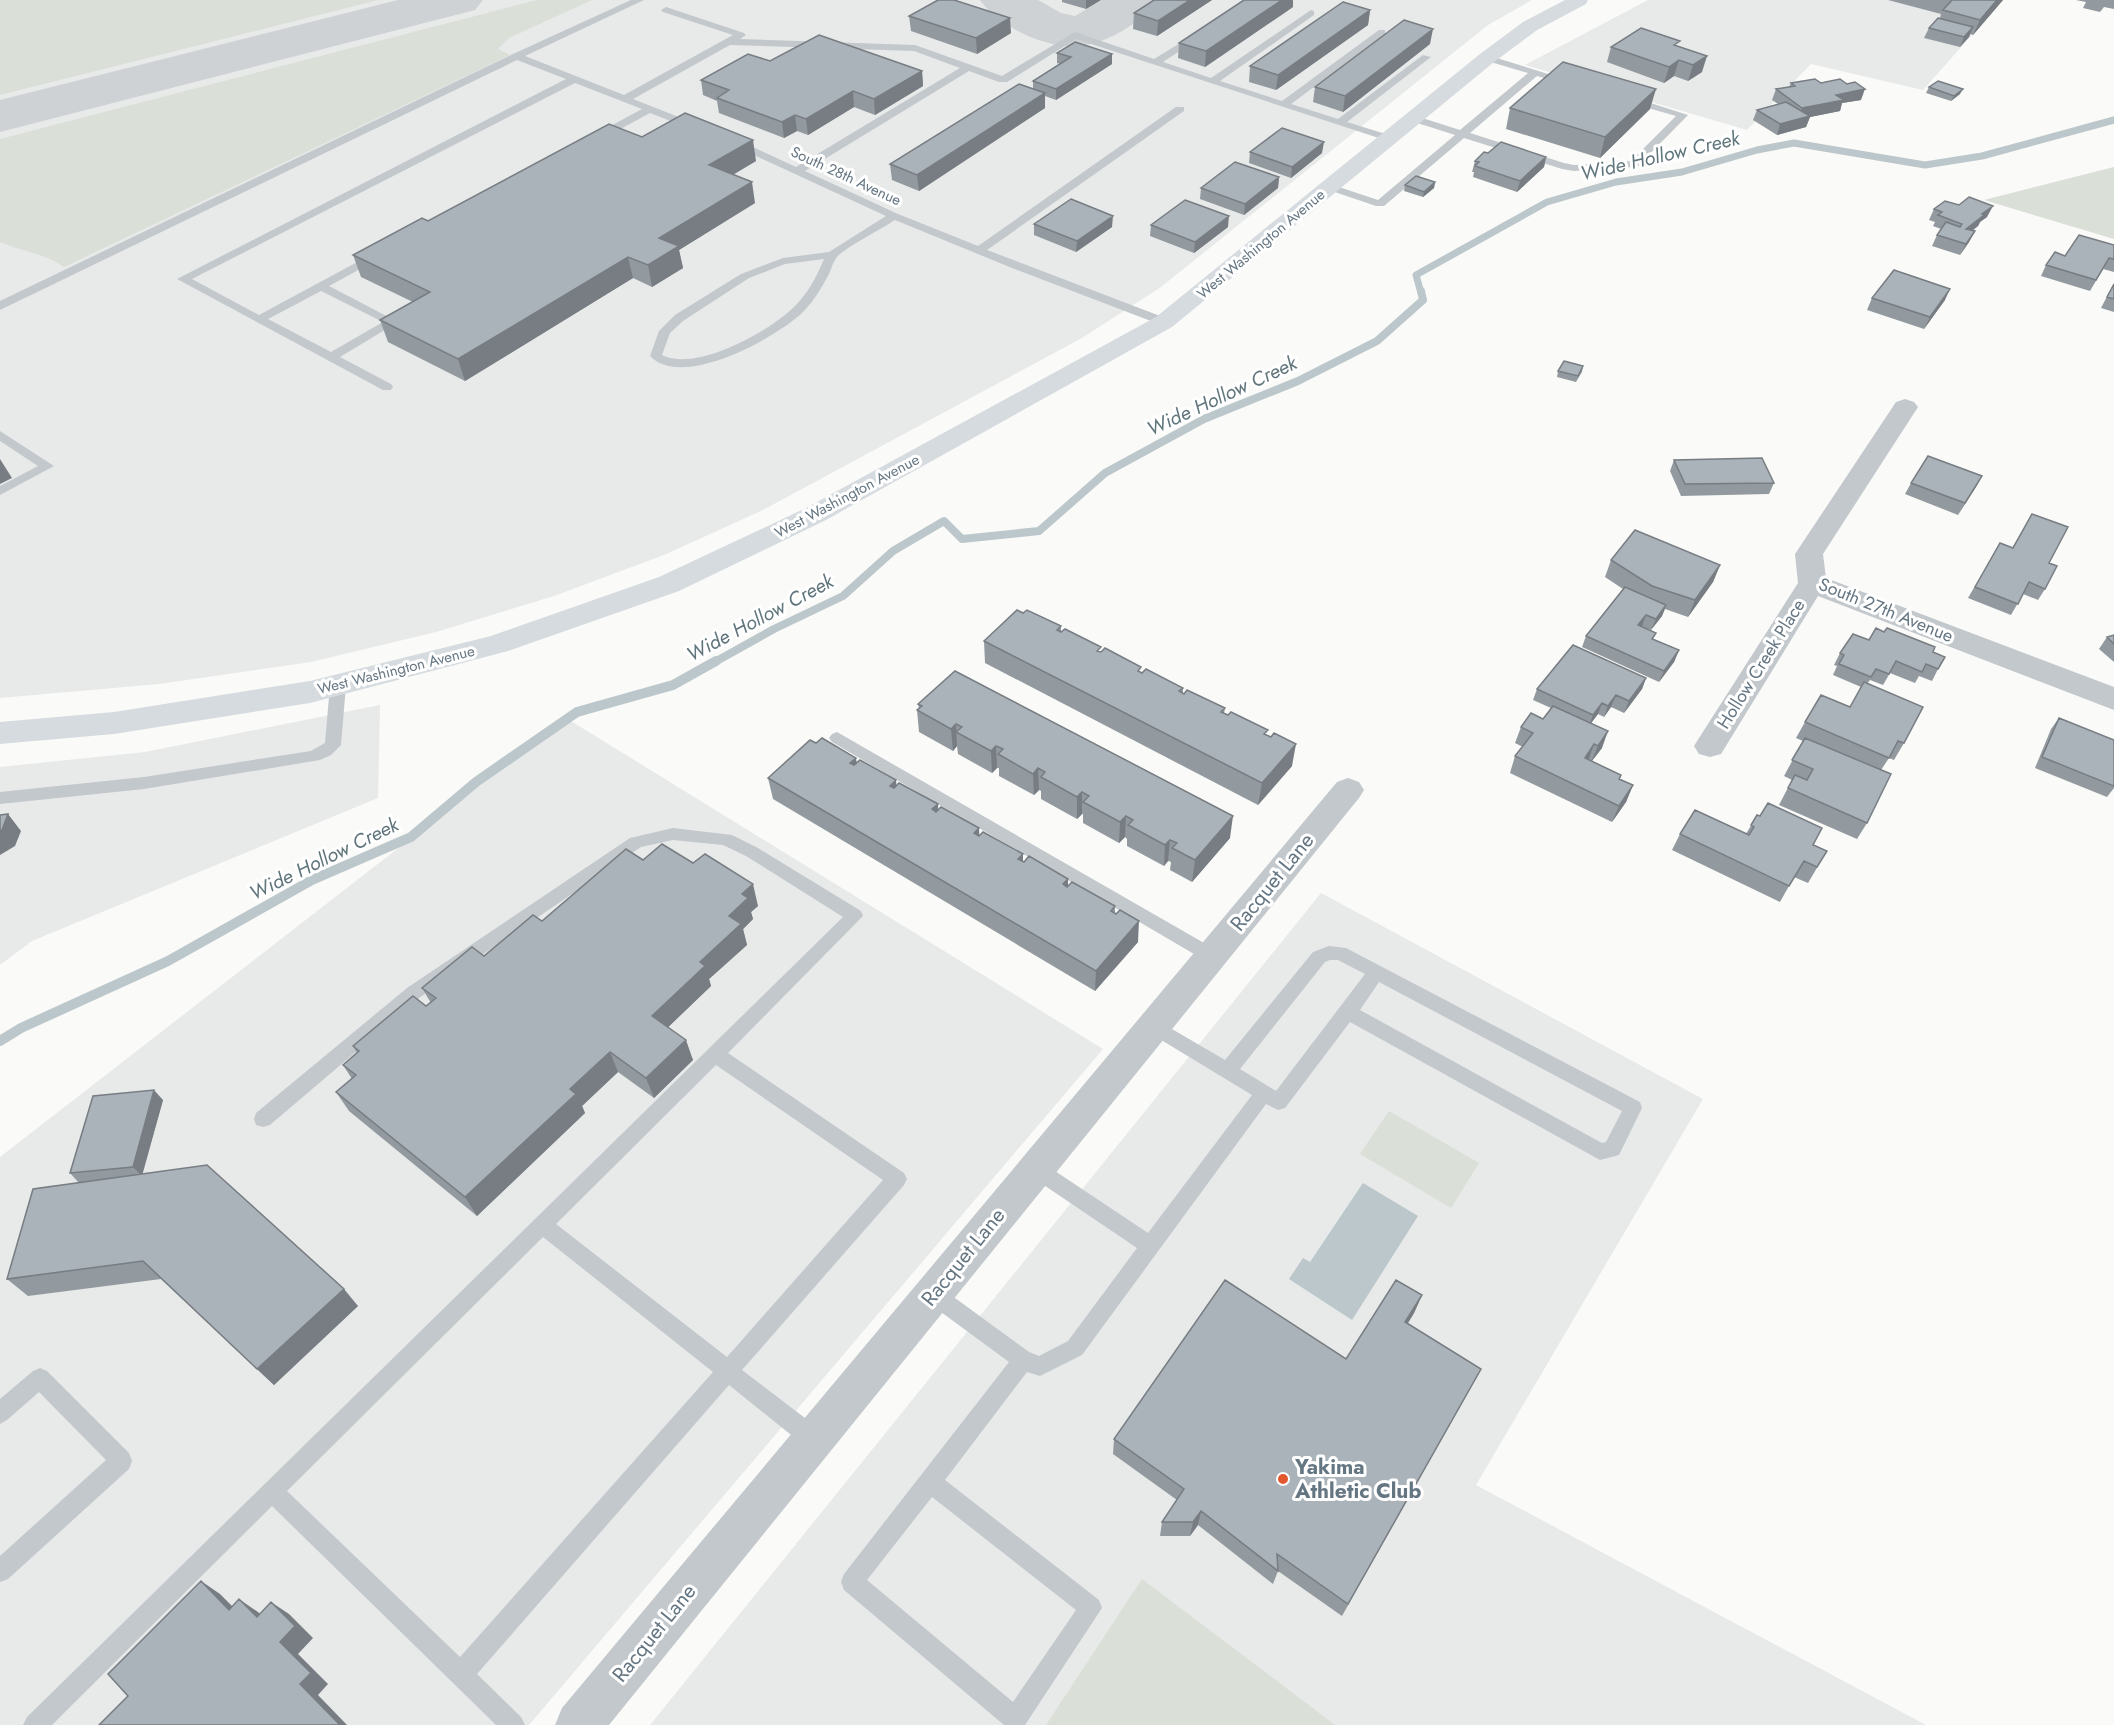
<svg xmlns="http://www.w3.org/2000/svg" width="2114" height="1725" font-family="Jost,sans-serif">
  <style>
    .built { fill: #e8e9e9 }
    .green { fill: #dadfd7 }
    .water { fill: #bbc7cb }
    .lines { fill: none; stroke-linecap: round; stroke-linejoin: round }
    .stream-far2 { stroke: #bbc7cb; stroke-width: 7 }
    .stream-far1 { stroke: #bbc7cb; stroke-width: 8 }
    .stream { stroke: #bbc7cb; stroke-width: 10 }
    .taxiway { fill: #ced2d4; fill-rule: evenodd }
    .lane { fill: #c3c8cc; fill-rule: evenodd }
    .street { fill: #c3c8cc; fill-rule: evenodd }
    .primary { fill: #d6dbdf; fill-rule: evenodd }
    .wall { fill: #929a9f }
    .shaded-wall { fill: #777d82 }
    .building { fill: #aab3b9; stroke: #777d82; stroke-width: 1.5 }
    .poi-dot { fill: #e4572e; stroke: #fff; stroke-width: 2 }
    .labels { text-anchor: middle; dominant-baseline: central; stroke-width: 6; stroke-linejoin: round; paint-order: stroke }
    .far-street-label { font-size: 15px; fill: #657683; stroke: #fff }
    .street-label { font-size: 18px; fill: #657683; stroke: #fff }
    .water-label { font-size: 20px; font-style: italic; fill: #60757c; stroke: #fff }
    .near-street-label { font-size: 21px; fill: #657683; stroke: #fff }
    .near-poi-label { font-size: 21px; font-weight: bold; fill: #657683; stroke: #fff; text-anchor: start }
  </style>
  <rect width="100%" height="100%" fill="#fafaf8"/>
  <path class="built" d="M0,0H1532L1488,25L1161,287L1082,338L763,510L664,555L554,596L436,632L311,662L159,684L0,698Z
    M1648,0H2003L1923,90L1811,64L1747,130L1525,65Z
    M380,705L378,798L32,941L0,965V767L145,752Z
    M566,718L1103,1049L529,1725H0V1157Z
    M1321,893L1703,1099L1476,1485L1926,1725H650Z"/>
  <path class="green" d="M0,0H378L0,95Z
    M537,0H592L509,38L498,49L510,55L64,267C46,254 21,251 0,242V139Z
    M2114,167V239L1984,200Z
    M1389,1111L1479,1163L1451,1208L1360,1154Z
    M1142,1579L1335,1725H1046Z"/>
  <path class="water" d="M1363,1183L1418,1216L1352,1320L1289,1279L1303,1258L1310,1262Z"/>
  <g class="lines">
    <path class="stream-far2" d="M1421,293L1416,275L1547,202L1616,182L1682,172L1757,150L1794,143L1925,165L1982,156L2114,120"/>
    <path class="stream-far1" d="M713,663L774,629L843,596L893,551L944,521L962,539L1039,531L1105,473L1204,419L1298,381L1377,341L1423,300L1421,291"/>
    <path class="stream" d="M0,1041L21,1028L168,961L312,880L411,837L476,782L577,712L673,685L716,661"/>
    <path class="taxiway" d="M398,0H483L475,10L0,132V100Z
      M980,0H1038L1061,13L1075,16L1102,0H1161C1153,11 1144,17 1133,24C1116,36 1098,44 1078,46C1046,49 998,26 980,0Z"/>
    <path class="lane" d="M631,0H644L525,56L624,95L733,35L663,12L661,10L666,7L744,33L746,35L740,39L915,45L1002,76L1075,32L1154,59L1198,32L1201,33V37L1163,62L1211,78L1311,10L1314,11V15L1220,81L1282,101L1379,30H1385V34L1291,104L1338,119L1423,55L1431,57L1347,122L1392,136V140L1388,141L1076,39L1007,82H999L969,71L805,171L898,214L978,246L1176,107H1184V111L987,250L1168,319L1170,322L1164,326L1012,268L895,220C883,228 843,249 837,257C833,262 831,269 829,274C822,287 814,301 803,312C776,338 682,390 650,356L659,331L675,315L741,274L783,258L829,252L886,216L732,145V141H740L796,167L960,68L914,51L730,45L633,99L699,125V129H691L650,113L602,139H594V135L642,109L575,83L192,279L259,315L374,253H382V257L329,286L398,322L340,357L391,384L393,387L391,390H383L177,279L566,79L517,60L0,310V301L513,54ZM824,259C817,276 808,293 795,306C770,331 696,373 662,355L670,333L683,321L749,278L785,264ZM321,291L383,322L331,352L268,319Z
      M1487,55L1574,82L1569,85L1537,76L1470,133L1564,163L1574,165L1631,161L1676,116L1627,102V98H1635L1688,115L1638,166L1634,167L1574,171L1562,169L1464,138L1384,206H1376L1326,189V185L1330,184L1378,200L1455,135L1408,120V116H1416L1460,130L1528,73L1484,60L1482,58Z
      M0,431L54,466L0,495V486L38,466L0,441Z
      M338,680L346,685L341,745L331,755L320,760L144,789L0,804V792L144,777L311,751L325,743L330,685Z
      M837,732L1218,951L1221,956L1218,961L1212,963L1206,961L832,742L829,738L832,734Z
      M673,828L732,835L758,848L861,911L863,916L728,1053L904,1173L907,1179L904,1185L742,1370L822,1431L825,1439L822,1447L814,1450L806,1447L729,1385L477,1674L521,1717L525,1725H496L272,1506L52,1725H23L27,1717L843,917L746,856L723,845L673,840L641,847L419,998L270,1125L263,1127L256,1125L254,1119L256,1113L407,988L630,838ZM716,1065L883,1180L727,1357L556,1224ZM543,1237L713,1372L460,1657L287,1491Z
      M1329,946L1346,948L1640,1102L1642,1108L1619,1155L1600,1160L1350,1022L1285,1108L1278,1110L1266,1104L1082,1355L1040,1376L1027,1372L945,1480L1099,1600L1102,1608L1025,1725H1004L844,1590L841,1582L844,1574L1009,1362L926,1301L923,1294L926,1287L933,1284L940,1287L1029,1352L1039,1356L1068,1341L1137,1248L1029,1175L1026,1169L1029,1163L1036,1160L1043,1163L1148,1233L1252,1095L1148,1032L1145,1027L1148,1022L1154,1019L1160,1022L1225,1060L1313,952ZM1330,960H1338L1365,974L1276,1091L1240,1069L1325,962ZM1379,982L1622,1111L1606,1142L1602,1143L1360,1010ZM932,1497L1076,1610L1013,1702L867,1580Z
      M40,1368L47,1371L129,1453L132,1461L129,1469L8,1579L0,1582V1556L106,1460L39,1392L7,1420L0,1424V1399L33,1371Z"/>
    <path class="street" d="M1905,399L1914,402L1918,407L1823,554L1826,578L2114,687V710L1818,596L1721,754L1710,757L1699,754L1694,746L1699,738L1798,583L1795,554L1896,402Z
      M1348,778L1359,782L1364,790L1359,798L609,1725H555L562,1708L1337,782Z"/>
    <path class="primary" d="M1565,0H1588L1586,4L1537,30L1494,62L1172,327L826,520L679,591L508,651L310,703L114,734L0,744V722L114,712L310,681L491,636L659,577L806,508L1156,317L1480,54L1523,22Z"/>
  </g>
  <path class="wall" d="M1062,0H1101L1086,9L1062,2Z
    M1154,0H1212L1157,36L1133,29L1134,13Z
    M1888,0H2003L1973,35L1970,34L1969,37L1960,47L1924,38L1929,28L1940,18L1941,14Z
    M2076,0H2114V9L2104,7L2100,12L2083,8L2086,2Z
    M1293,7L1205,67L1178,58L1179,43Z
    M1370,10L1368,25L1276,90L1249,82L1250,66Z
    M909,16L1011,33L977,54L911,31Z
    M1430,44L1343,112L1313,102L1315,87Z
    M1678,46L1702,72L1688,81L1674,76L1664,83L1607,62L1611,47Z
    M1057,53L1112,64L1056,100L1045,96V108L919,191L892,180L890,164L1033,89V81L1060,64L1057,63Z
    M770,61L922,71L923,86L875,115L854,107L808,135L797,131L784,138L719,113L717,101L703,95L701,80Z
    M1791,83H1821L1847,84L1861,100L1842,103L1840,111L1810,117L1806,127L1777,135L1753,120L1757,110L1778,104L1772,100L1776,89L1789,87Z
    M1929,87L1960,94L1951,101L1926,93Z
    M1510,108L1650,109L1600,158L1506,129Z
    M642,137L756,161L733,175L755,203L679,250L683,268L652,287L633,278L465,381L388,342L380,320L413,302L361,277L353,255Z
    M1250,152L1322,153L1291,178L1249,163Z
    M1488,153L1546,157L1544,167L1517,192L1473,177L1474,172H1472L1475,161Z
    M1279,177L1278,188L1244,215L1200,199L1201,188Z
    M1435,182L1434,188L1423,197L1404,191L1405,185Z
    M1934,209L1987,217L1980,222L1978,226L1972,231H1975L1969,242L1960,255L1932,246L1937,235L1941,229L1933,226L1935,222L1929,220Z
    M1034,224L1112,227L1076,252L1034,235Z
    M1151,225L1228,227L1194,253L1150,236Z
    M2114,245V272L2103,269L2090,291L2041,276L2046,265L2065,256Z
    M2114,283V312L2101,308Z
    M1872,298L1945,300L1924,329L1867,310Z
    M1583,366L1582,372L1576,382L1557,377L1558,371Z
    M1674,460L1774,483L1769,494L1681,496L1670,471Z
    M1982,476L1958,515L1905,494L1911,483Z
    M2032,514L2049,563L2045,589L2038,600L2023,594L2011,615L1968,598L2000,543L2012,548Z
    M1611,560L1720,565L1713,582L1688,617L1665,609L1662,616L1651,630L1641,627L1654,639L1679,650L1674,662L1659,682L1582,647L1586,636L1623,589L1605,577Z
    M1023,613L1061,626V632L1141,672L1183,688V693L1225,708L1224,714L1267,735L1292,766L1258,805L985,663L984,641Z
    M2114,635V662L2099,649L2107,637Z
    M1869,640L1938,669L1932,681L1919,676L1915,683L1890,673L1883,685L1870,680L1867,684L1904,743L1894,760L1889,758L1881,770L1867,823L1857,839L1779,805L1792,780L1784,776L1803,741L1796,738L1805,722L1850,707L1861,687L1833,675L1837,666L1834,665L1840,653Z
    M1646,678L1642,689L1624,713L1611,707L1604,717L1598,714L1591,723L1602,748L1592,761L1621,775L1620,779L1633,785L1626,802L1612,822L1510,773L1515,756L1523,747L1515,743L1521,727L1543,719L1551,708L1533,700L1537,689Z
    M918,704L1230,838L1192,882L1170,870L1171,862L1168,861L1164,866L1127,846V839L1125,837L1119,843L1083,823V814H1082L1077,819L1041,799V791L1039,790L1034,795L999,776V768H997L992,773L958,754L957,746L953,751L919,732L917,710L919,709Z
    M2059,718L2114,786V788L2107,797L2035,768L2051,729Z
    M816,743L857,762L938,810L979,828V836L1023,854V861L1068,886L1115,906V913L1138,942L1095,991L773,799L768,778Z
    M1757,815L1827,851L1808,883L1794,877L1780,902L1672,850L1680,834H1746Z
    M643,860L758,906L751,912L753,919L743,929L747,945L709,979L711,986L668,1027L693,1060L654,1098L618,1072L582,1106L585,1113L477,1216L349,1111L336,1092L352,1079L343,1065L357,1053L353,1046L426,1006L431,1003L422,988L484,956Z
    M163,1100L142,1174L358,1306L274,1385L161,1279L28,1296L7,1279L79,1183L70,1173Z
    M1422,1295L1414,1313L1408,1323L1481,1369L1342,1616L1278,1571L1273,1584L1198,1525L1190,1536H1160L1162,1522L1177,1500L1113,1454L1114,1439L1346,1359Z"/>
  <path class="shaded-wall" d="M1086,0H1101L1086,9Z
    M1190,0H1212L1157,36L1158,21Z
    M1282,0H1293V7L1205,67L1206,51Z
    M1997,0H2003L1973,35L1980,20Z
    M1370,10L1368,25L1276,90L1278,75Z
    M1010,18L1011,33L977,54L976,38Z
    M1973,27L1969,37L1960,47L1964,37Z
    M1433,29L1430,44L1343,112L1345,96Z
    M1112,54V64L1056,100V89Z
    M1707,56L1702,72L1688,81L1693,65Z
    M1679,60L1674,76L1664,83L1669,67Z
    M922,71L923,86L875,115L874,99Z
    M1656,89L1650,109L1600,158L1605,137Z
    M1865,89L1861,100L1842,103L1840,111L1810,117L1806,127L1777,135L1780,124L1798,119L1802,108L1836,95Z
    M1963,89L1960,94L1951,101L1954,96Z
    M853,91L854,107L808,135L806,119Z
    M1045,93V108L919,191L917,175Z
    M795,115L797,131L784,138L782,122Z
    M753,140L756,161L713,186L709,165Z
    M1324,142L1322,153L1291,178L1292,167Z
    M1546,157L1544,167L1517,192L1520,181Z
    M1279,177L1278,188L1244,215L1245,204Z
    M752,182L755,203L679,250L683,268L652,287L648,265L659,238Z
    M1435,182L1434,188L1423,197L1424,192Z
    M1993,206L1987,217L1980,222L1978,226L1960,240L1966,229L1982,214Z
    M1113,216L1112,227L1076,252L1077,241Z
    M1229,216L1228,227L1194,253L1195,242Z
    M1975,231L1969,242L1960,255L1966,244Z
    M628,257L633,278L465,381L458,359Z
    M1950,289L1945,300L1924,329L1930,317Z
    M0,459L12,478L0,484Z
    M1982,476L1976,487L1958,515L1965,503Z
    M1720,565L1713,582L1688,617L1695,600Z
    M1666,605L1662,616L1651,630L1656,619Z
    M1646,615L1642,626L1634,636L1638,625Z
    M1679,650L1674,662L1659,682L1664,671Z
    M1646,678L1642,689L1624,713L1629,701Z
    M1616,695L1611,707L1604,717L1608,706Z
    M1602,703L1598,714L1589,726L1593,715Z
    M956,724L957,746L953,751L951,729Z
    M1608,731L1602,748L1591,762L1598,746Z
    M1296,744L1292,766L1258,805L1262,783Z
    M1594,744L1588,761L1585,758Z
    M996,746L997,768L992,773L991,751Z
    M856,758L859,779L850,763Z
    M1038,768L1039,790L1034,795L1033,774Z
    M896,780L898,802L890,786Z
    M1633,785L1626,802L1612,822L1619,806Z
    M1082,792V814L1077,819V797Z
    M938,804L939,826L932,809Z
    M8,814L21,831L15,846L0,855V831Z
    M1126,816L1125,837L1119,843L1120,822Z
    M1233,816L1230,838L1192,882L1195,860Z
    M979,828L980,850L974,833Z
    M1170,840L1168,861L1164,866L1165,845Z
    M1023,854V875L1018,859Z
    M1068,879V900L1063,884Z
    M753,884L758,906L751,912L753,919L743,929L747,945L709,979L711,986L659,1036L652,1016L700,962L742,894Z
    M1139,921L1138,942L1095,991L1096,971Z
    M686,1040L693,1060L654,1098L646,1078Z
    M610,1052L618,1072L582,1106L585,1113L477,1216L465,1197L570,1089Z
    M154,1090L163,1100L142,1176L133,1167Z
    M344,1289L358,1306L274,1385L257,1369Z
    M1422,1295L1414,1313L1398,1339L1405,1322Z
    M1201,1511L1198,1525L1190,1536L1193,1522Z
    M201,1581L220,1594L248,1622L229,1610Z
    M239,1599L258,1612L275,1629L257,1617Z
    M271,1602L289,1614L313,1638L298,1654L328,1684L318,1695L347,1725H340L300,1684L280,1642Z"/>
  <path class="building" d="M938,0H954L1010,18L976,38L909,16Z
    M1154,0H1190L1158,21L1134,13Z
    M1244,0H1282L1206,51L1179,43Z
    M1952,0H1997L1980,20L1943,10Z
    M1343,2L1370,10L1278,75L1250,66Z
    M1938,18L1973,27L1964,37L1929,28Z
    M1404,20L1433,29L1345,96L1315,87Z
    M1641,28L1680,41L1674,45L1707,56L1693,65L1679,60L1669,67L1611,47Z
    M819,35L922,71L874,99L853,91L806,119L795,115L782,122L717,98L729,90L701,80L748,54L770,61Z
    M1075,42L1112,54L1056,89L1033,81L1071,57L1057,53Z
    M1563,62L1656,89L1605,137L1510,108Z
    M1815,79L1821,83L1840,79L1847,84L1855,82L1865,89L1836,95L1844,100L1802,108L1776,89L1795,86L1791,83Z
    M1938,81L1963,89L1954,96L1929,87Z
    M1019,84L1045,93L917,175L890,164Z
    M1786,102L1810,116L1780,124L1757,110Z
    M685,113L753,140L709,165L752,182L659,238L679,246L648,265L628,257L458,359L380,320L430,292L353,255L422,218L428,221L609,124L642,137Z
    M1282,128L1324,142L1292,167L1250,152Z
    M1501,142L1546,157L1520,181L1475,166L1479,162L1475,161L1484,152L1488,153Z
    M1235,162L1279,177L1245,204L1201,188Z
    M1416,176L1435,182L1424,192L1405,185Z
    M1969,197L1993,206L1982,214L1984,215L1966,229L1975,231L1966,244L1937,235L1946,222L1960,227L1962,224L1938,215L1942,212L1934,209L1945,201L1959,205Z
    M1071,199L1113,216L1077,241L1034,224Z
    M1185,200L1229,216L1195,242L1151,225Z
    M2079,235L2114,245V259L2109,258L2096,280L2046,265L2055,252L2065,256Z
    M1894,270L1950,289L1930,317L1872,298Z
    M2114,284V299L2107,297Z
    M1564,361L1583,366L1578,376L1558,371Z
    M1928,456L1982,476L1965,503L1911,483Z
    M1762,458L1774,483L1685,484L1674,460Z
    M2032,514L2068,527L2049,563L2057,566L2045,589L2029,582L2018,604L1975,587L2000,543L2013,548Z
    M1635,530L1720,565L1695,600L1652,586L1611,560Z
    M1625,587L1666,605L1656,619L1646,615L1638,625L1656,633L1652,639L1679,650L1664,671L1586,636Z
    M1017,610L1023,613L1027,610L1061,626L1057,630L1061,632L1065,629L1101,647L1097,651L1101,652L1105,648L1141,667L1138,671L1142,673L1146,669L1183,688L1179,691L1184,694L1187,690L1225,708L1221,712L1228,715L1231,712L1268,730L1264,734L1271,737L1274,733L1296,744L1262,783L984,641Z
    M1876,628L1884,632L1887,628L1935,647L1933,652L1945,657L1938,669L1926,664L1922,672L1896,661L1889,674L1876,669L1871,677L1839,664L1844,655L1840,653L1853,634L1869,640Z
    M2114,635V644L2107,637Z
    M1573,645L1646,678L1629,701L1616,695L1608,706L1602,703L1593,715L1537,689Z
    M955,671L1233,816L1195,860L1172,848L1177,843L1170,840L1165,845L1128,825L1133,820L1126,816L1120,822L1083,802L1089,796L1082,792L1077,797L1041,777L1045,772L1038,768L1033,774L998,754L1003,749L996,746L991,751L956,732L962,727L956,724L951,729L917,710L922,706L918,704Z
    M1864,682L1923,707L1904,743L1898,741L1889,758L1805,722L1821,695L1850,707Z
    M1553,706L1608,731L1598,746L1594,744L1585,758L1621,775L1619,779L1633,785L1619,806L1515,756L1533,733L1521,727L1531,713L1543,719Z
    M2059,718L2114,740V786L2042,757Z
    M822,738L856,758L850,763L854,765L860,760L896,780L890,786L894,788L899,783L938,804L932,809L936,812L941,807L979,828L974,833L979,836L983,832L1023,854L1018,859L1024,862L1029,856L1068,879L1063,884L1067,887L1072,882L1115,906L1111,911L1116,914L1120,910L1139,921L1096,971L768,778L810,740L816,743Z
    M1805,738L1891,774L1867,823L1788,788L1795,775L1807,780L1813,769L1792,760Z
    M1768,803L1822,828L1813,845L1827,851L1817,867L1804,861L1789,886L1680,834L1695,810L1749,835L1754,827L1751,825L1757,815L1760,816Z
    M8,814L2,830L0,831V815Z
    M662,844L693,863L705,854L753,884L742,894L748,898L729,916L741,924L700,962L705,966L652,1016L686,1040L646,1078L610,1052L570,1089L576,1094L465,1197L336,1092L356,1075L343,1065L359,1051L353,1046L413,996L426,1006L436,998L422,988L472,947L484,956L533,915L542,921L626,849L643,860Z
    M154,1090L133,1167L70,1173L93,1096Z
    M207,1165L344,1289L257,1369L143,1261L7,1279L33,1189Z
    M1225,1280L1346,1359L1396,1280L1422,1295L1405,1322L1481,1369L1348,1604L1277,1554L1278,1571L1201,1511L1193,1522H1162L1184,1489L1114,1439Z
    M201,1581L229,1610L239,1599L257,1617L271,1602L295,1626L280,1642L311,1673L300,1684L340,1725H99L128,1696L108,1674Z"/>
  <circle class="poi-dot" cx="1283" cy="1479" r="6"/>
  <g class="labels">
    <g class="far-street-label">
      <text transform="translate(846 176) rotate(25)">South 28th Avenue</text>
      <text transform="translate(1261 244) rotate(-40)">West Washington Avenue</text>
      <text transform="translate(847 496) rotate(-28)">West Washington Avenue</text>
      <text transform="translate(396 670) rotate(-14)">West Washington Avenue</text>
    </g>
    <g class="street-label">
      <text transform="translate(1886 610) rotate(22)">South 27th Avenue</text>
      <text transform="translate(1761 664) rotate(-58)">Hollow Creek Place</text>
    </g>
    <g class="water-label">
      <text transform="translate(1660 156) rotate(-13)">Wide Hollow Creek</text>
      <text transform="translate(1222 396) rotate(-25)">Wide Hollow Creek</text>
      <text transform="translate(760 618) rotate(-28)">Wide Hollow Creek</text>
      <text transform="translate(324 859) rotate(-26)">Wide Hollow Creek</text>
    </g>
    <g class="near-street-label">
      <text transform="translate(1272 882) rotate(-51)">Racquet Lane</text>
      <text transform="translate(963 1257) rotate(-51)">Racquet Lane</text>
      <text transform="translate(654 1633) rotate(-51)">Racquet Lane</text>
    </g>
    <g class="near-poi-label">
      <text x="1295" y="1467">Yakima<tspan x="1295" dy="24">Athletic Club</tspan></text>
    </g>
  </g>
</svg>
